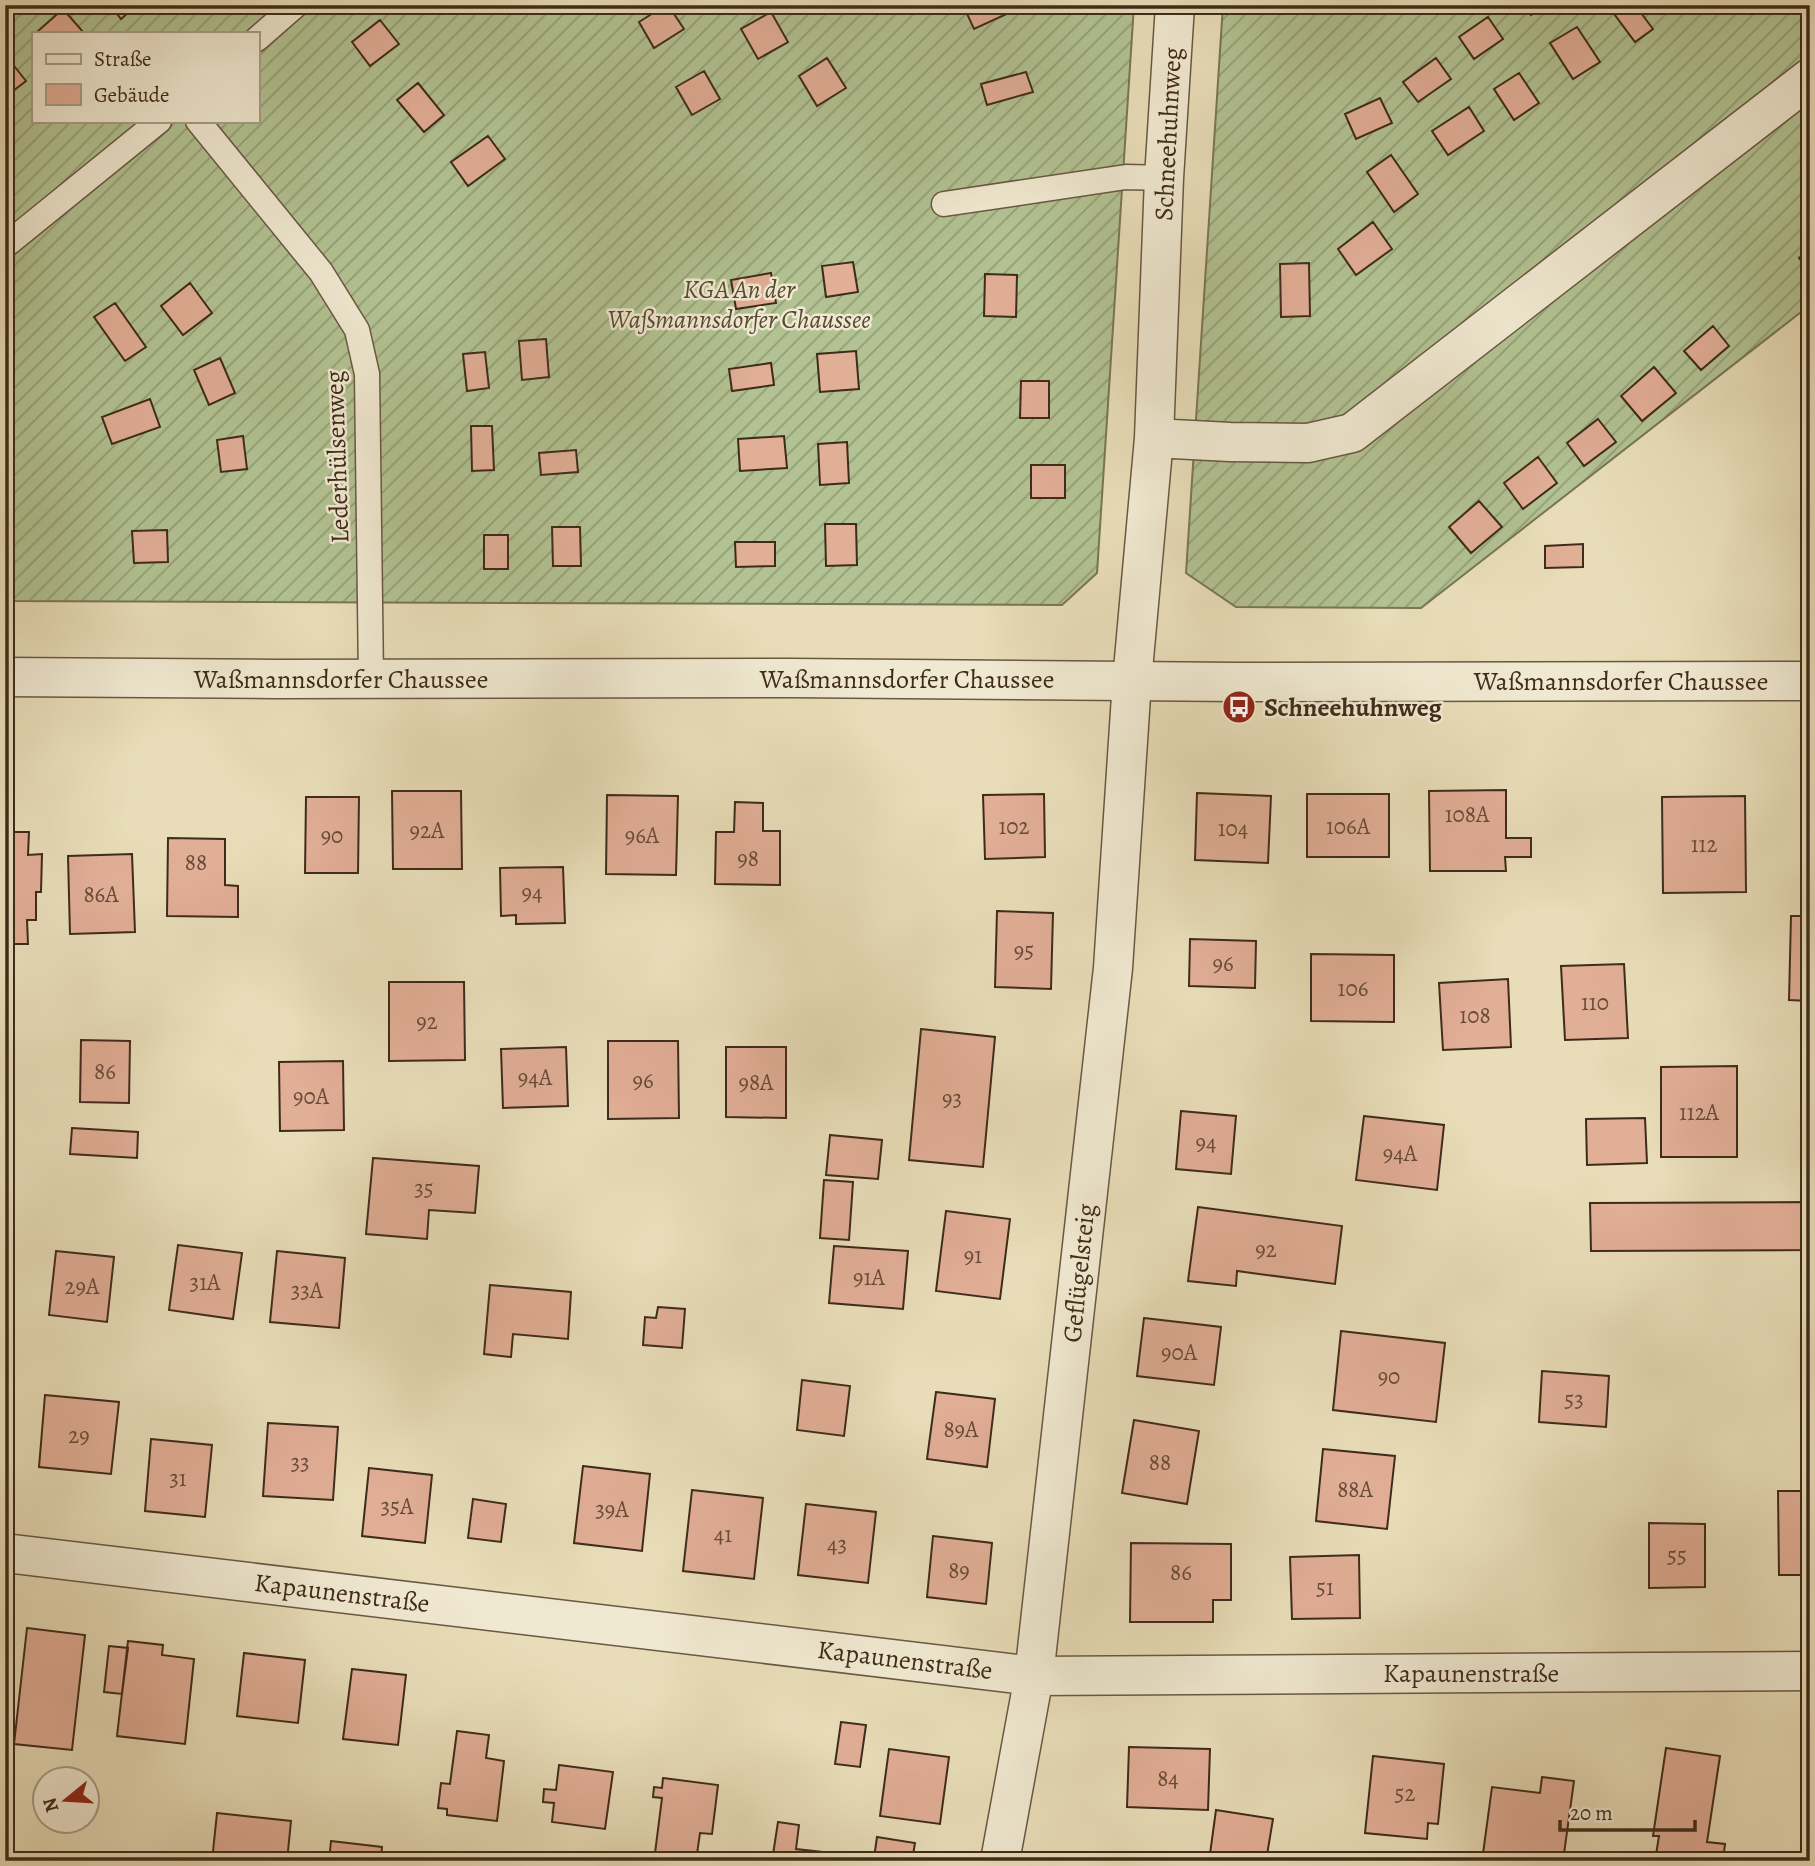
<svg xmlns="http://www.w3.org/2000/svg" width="1815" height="1866" font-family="Alegreya,serif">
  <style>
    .garden { fill: url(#garden-furrows); stroke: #787656; stroke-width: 2; fill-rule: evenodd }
    .building { fill: #e1ae96; stroke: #3f2b1a; stroke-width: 2 }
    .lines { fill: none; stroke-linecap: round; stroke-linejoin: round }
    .service-casing { stroke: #695842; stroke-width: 27 }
    .minor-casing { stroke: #695842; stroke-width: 41 }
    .tertiary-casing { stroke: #695842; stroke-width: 41 }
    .service { stroke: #f0e9d1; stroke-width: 24 }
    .minor { stroke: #f0e9d1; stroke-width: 38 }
    .tertiary { stroke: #f0e9d1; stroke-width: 38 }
    .labels { text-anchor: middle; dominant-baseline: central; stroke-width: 5; stroke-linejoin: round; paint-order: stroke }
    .number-label { font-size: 23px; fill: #684c39 }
    .street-label { font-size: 26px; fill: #3f2b1a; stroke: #f0e9d1 }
    .park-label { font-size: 26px; font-style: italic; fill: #564932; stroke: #f0e9d1 }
    .poi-label { font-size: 26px; font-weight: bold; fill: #3f2b1a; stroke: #f0e9d1; text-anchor: start }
  </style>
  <defs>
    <pattern id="garden-furrows" width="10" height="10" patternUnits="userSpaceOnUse" patternTransform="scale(1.75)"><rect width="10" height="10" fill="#b2c292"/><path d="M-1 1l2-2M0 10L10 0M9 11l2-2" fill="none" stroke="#929e76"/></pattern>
  </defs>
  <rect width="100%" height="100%" fill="#e8ddb8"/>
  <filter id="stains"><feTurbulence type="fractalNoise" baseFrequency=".00286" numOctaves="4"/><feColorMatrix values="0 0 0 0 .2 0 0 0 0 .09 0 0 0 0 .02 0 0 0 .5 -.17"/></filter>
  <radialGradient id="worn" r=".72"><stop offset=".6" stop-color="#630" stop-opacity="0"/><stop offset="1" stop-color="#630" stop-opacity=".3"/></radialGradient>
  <path class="garden" d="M5,5H1134L1097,573L1062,605L5,601ZM33,33H257V121H33Z
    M1223,5H1810V305L1421,608L1236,607L1186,573Z"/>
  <path class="building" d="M110,5H137L121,19Z
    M666,5H668L684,29L654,48L639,22Z
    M963,5H1008L1011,12L974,29Z
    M1525,5H1546L1531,15Z
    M1611,5H1635L1653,29L1635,42L1609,7Z
    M63,9L84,33H37V32Z
    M771,12L788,42L758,59L741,29Z
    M1488,17L1503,39L1474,59L1459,37Z
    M380,20L399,44L370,66L352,42Z
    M1577,27L1600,62L1573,79L1550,43Z
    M7,57L26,81L5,97V58Z
    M827,58L846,88L817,106L799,76Z
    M1436,58L1451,79L1418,102L1403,82Z
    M704,71L720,99L692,115L676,87Z
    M1026,72L1033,92L987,105L981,84Z
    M1519,73L1539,103L1514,120L1494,89Z
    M418,83L444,115L424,132L397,100Z
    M1380,98L1392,123L1356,139L1345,114Z
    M1469,107L1484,131L1448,155L1432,131Z
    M488,136L505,159L468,186L451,162Z
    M1391,155L1418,194L1394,212L1367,172Z
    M1373,222L1392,249L1356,275L1338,249Z
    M1810,249V272L1799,258Z
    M853,262L858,292L826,297L822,266Z
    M1309,263L1310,316L1281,317L1280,264Z
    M771,273L776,303L736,309L731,280Z
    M985,274L1017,275L1016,317L984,316Z
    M190,283L212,313L183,335L161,306Z
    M115,303L146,347L125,361L94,317Z
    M1713,326L1729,346L1701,370L1684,351Z
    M546,339L549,377L522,380L519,341Z
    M856,351L859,389L820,392L817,354Z
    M485,352L489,388L467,391L463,354Z
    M220,358L235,393L209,405L194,370Z
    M771,363L774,385L732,391L729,369Z
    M1654,367L1676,393L1642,421L1621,396Z
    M1021,381H1049V418H1020Z
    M150,399L160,427L112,444L102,417Z
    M1598,419L1616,442L1584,466L1567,443Z
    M471,426H492L494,470L472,471Z
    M243,436L247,469L221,472L217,440Z
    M784,436L787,468L740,471L738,439Z
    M847,442L849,483L820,485L818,444Z
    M576,450L578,472L541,475L539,453Z
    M1538,457L1557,483L1523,509L1504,483Z
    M1031,465H1065V498H1031Z
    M1479,501L1502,527L1471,553L1449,527Z
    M825,524H856L857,565L826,566Z
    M552,527H580L581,566H553Z
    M167,530L168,562L134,563L132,531Z
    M484,535H508V569H484Z
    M735,542H775V566L736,567Z
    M1583,544V567L1545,568V546Z
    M1506,790V838H1531V857H1505L1506,871H1430L1429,791Z
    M392,791H461L462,869H393Z
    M1197,793L1271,796L1268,863L1195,860Z
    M1044,794L1045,857L985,859L983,795Z
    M1307,794H1389V857H1307Z
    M607,795L678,796L676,875L606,874Z
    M1745,796L1746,892L1663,893L1662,797Z
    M306,797H359L358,873H305Z
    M735,802L763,803V831H780V885L715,884L716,832H734Z
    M5,832H29L28,855L42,854L41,892H36V920H27L28,944H5Z
    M168,838L225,839V885L238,886V917L167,916Z
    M132,854L135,932L70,934L68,856Z
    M563,867L565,923L516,924V915L501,916L500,868Z
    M997,911L1053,913L1051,989L995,987Z
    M1791,916H1810V1001L1789,1000Z
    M1190,939L1256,941L1255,988L1189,986Z
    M1311,954L1394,955V1022L1311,1021Z
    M1624,964L1628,1038L1565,1040L1561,966Z
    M1508,979L1511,1047L1443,1050L1439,983Z
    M389,982H464L465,1060L389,1061Z
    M921,1029L995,1037L983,1167L909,1160Z
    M81,1040L130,1041L129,1103L80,1102Z
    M608,1041H678L679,1118L608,1119Z
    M566,1047L568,1106L503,1108L501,1049Z
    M726,1047H786V1118L726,1117Z
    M343,1061L344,1130L280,1131L279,1062Z
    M1737,1066V1157H1661V1067Z
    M1181,1111L1236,1116L1231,1174L1176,1169Z
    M1364,1116L1444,1125L1437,1190L1356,1180Z
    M1645,1118L1647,1163L1587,1165L1586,1119Z
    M72,1128L138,1132L137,1158L70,1154Z
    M830,1135L882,1140L878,1179L826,1175Z
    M373,1158L479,1166L475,1213L429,1210L427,1239L366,1234Z
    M824,1180L853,1182L849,1240L820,1238Z
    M1810,1202V1250L1591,1251L1590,1203Z
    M1198,1207L1342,1226L1335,1284L1237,1271L1236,1286L1188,1281Z
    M946,1211L1010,1219L1000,1299L936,1291Z
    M5,1217L8,1218L5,1255Z
    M178,1245L242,1253L233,1319L169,1310Z
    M834,1246L908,1251L903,1309L829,1303Z
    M56,1251L114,1257L107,1322L49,1315Z
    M277,1251L345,1258L339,1328L270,1322Z
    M490,1285L571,1292L568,1339L513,1334L511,1357L484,1354Z
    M658,1307L685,1309L682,1348L643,1345L645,1317L656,1318Z
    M1144,1318L1221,1327L1214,1385L1137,1376Z
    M1341,1331L1445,1343L1436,1422L1333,1410Z
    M1542,1371L1609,1376L1606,1427L1539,1422Z
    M802,1380L850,1386L844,1436L797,1430Z
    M936,1392L995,1399L987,1467L927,1459Z
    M45,1395L119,1402L111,1474L39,1467Z
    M1134,1420L1199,1431L1187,1504L1122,1493Z
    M268,1423L338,1427L333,1500L263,1496Z
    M151,1439L212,1445L205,1517L145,1511Z
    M1323,1449L1395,1456L1387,1529L1316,1521Z
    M583,1466L650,1474L642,1551L574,1543Z
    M369,1468L432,1475L425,1543L362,1536Z
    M692,1490L763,1498L754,1579L683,1571Z
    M1778,1491H1810V1575H1779Z
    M473,1499L506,1504L501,1542L468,1538Z
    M806,1504L876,1512L868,1583L798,1575Z
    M1649,1523L1705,1524V1587L1649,1588Z
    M933,1536L992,1543L986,1604L927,1597Z
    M1131,1543L1231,1544V1600H1213V1622H1130Z
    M1359,1555L1360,1618L1292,1619L1290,1557Z
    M27,1628L85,1635L72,1750L14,1744Z
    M128,1641L163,1645L162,1655L194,1659L185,1744L117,1736Z
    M109,1646L128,1648L122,1694L104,1692Z
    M244,1653L305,1660L298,1723L237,1716Z
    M352,1669L406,1675L398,1745L343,1739Z
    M841,1722L866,1725L860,1767L835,1764Z
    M457,1731L489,1735L486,1758L504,1761L497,1821L447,1815V1809L438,1808L441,1783L450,1784Z
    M1129,1747L1210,1749L1208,1810L1127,1807Z
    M1666,1748L1720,1756L1707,1842L1725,1844L1723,1861H1655L1659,1836H1653Z
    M889,1749L949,1757L940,1824L880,1816Z
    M1373,1756L1444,1764L1438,1824L1428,1823L1427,1839L1365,1833Z
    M559,1765L613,1772L605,1829L552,1822L554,1803L543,1802L544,1789L556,1790Z
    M1542,1777L1574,1781L1563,1861H1482L1492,1787L1540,1793Z
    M663,1778L718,1785L712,1834L700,1833L696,1861H654L662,1798L653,1797L654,1787L662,1788Z
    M1216,1810L1273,1819L1266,1861H1254L1210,1854Z
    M217,1813L291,1821L287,1861H212Z
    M778,1822L799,1825L796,1849L822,1852L821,1861H772Z
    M877,1837L915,1843L912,1861H891L874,1858Z
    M331,1841L382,1847L381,1861H329Z
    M105,1853L140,1857L168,1861H104Z"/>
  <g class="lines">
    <defs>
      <path id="service" d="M257,39L296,5
        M198,121L321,272L357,330L367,374L371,679
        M944,204L1126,177L1164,178
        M5,246L159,121"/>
      <path id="minor" d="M1154,438L1230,442L1308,443L1352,433L1810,78
        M5,1553L1034,1676L1810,1671
        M1000,1861L1034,1676L1113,968L1132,681L1154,438L1164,178L1175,5"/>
      <path id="tertiary" d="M5,677L276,679L791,678L1237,682L1810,681"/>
    </defs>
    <use href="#service" class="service-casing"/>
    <use href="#minor" class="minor-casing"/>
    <use href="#tertiary" class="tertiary-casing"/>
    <use href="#service" class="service"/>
    <use href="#minor" class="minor"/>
    <use href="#tertiary" class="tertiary"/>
  </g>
  <defs>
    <symbol id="bus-disc" viewBox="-11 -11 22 22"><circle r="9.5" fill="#8f2418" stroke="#f0e9d1"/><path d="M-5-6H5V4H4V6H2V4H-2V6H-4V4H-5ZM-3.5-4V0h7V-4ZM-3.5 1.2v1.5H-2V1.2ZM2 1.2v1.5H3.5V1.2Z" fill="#fff"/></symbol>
  </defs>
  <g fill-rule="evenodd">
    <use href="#bus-disc" x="1220" y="688" width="38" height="38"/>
  </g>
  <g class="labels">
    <g class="number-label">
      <text x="1467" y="814">108A</text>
      <text x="1014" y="826">102</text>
      <text x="1348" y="826">106A</text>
      <text x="1233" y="828">104</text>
      <text x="427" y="830">92A</text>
      <text x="332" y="835">90</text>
      <text x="642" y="835">96A</text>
      <text x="1704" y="844">112</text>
      <text x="748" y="858">98</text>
      <text x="196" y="862">88</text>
      <text x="532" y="892">94</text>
      <text x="101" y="894">86A</text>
      <text x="1024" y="950">95</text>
      <text x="1223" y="963">96</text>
      <text x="1353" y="988">106</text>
      <text x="1595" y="1002">110</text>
      <text x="1475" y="1015">108</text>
      <text x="427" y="1021">92</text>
      <text x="105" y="1071">86</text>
      <text x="535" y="1077">94A</text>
      <text x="643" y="1080">96</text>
      <text x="756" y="1082">98A</text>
      <text x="311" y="1096">90A</text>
      <text x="952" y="1098">93</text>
      <text x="1699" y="1112">112A</text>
      <text x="1206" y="1142">94</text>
      <text x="1400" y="1153">94A</text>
      <text x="424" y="1188">35</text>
      <text x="1266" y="1249">92</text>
      <text x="973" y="1255">91</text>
      <text x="869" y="1277">91A</text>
      <text x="205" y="1282">31A</text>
      <text x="82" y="1286">29A</text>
      <text x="307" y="1290">33A</text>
      <text x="1179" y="1352">90A</text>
      <text x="1389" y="1376">90</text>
      <text x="1574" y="1399">53</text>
      <text x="961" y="1429">89A</text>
      <text x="79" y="1435">29</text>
      <text x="300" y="1462">33</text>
      <text x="1160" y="1462">88</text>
      <text x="178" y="1478">31</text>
      <text x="1355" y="1489">88A</text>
      <text x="397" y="1506">35A</text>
      <text x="612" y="1509">39A</text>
      <text x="723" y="1534">41</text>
      <text x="837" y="1544">43</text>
      <text x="1677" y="1555">55</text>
      <text x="959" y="1570">89</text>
      <text x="1181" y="1572">86</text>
      <text x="1325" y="1587">51</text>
      <text x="1168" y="1778">84</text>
      <text x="1405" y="1793">52</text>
    </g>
    <g class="street-label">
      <text transform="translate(1168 134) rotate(-87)">Schneehuhnweg</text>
      <text transform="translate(337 457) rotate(-92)">Lederhülsenweg</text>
      <text x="341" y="679">Waßmannsdorfer Chaussee</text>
      <text x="907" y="679">Waßmannsdorfer Chaussee</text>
      <text x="1621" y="681">Waßmannsdorfer Chaussee</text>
      <text transform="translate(1079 1273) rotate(-84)">Geflügelsteig</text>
      <text transform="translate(342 1593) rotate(7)">Kapaunenstraße</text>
      <text transform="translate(905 1660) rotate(7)">Kapaunenstraße</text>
      <text x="1471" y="1673">Kapaunenstraße</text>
    </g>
    <g class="park-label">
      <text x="739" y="289">KGA An der<tspan x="739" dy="30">Waßmannsdorfer Chaussee</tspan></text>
    </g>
    <g class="poi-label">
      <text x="1264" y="707">Schneehuhnweg</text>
    </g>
  </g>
  <rect width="1815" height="1866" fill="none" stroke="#e8ddb8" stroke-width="28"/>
  <rect x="7" y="7" width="1801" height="1852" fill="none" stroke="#3f2b1a" stroke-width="3.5"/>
  <rect x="14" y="14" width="1787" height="1838" fill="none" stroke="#3f2b1a" stroke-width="2"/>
  <rect x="32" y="32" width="228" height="91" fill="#f0e9d1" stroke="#a99d88" stroke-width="2"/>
  <rect x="46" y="54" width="35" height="10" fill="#f0e9d1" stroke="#a99d88" stroke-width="2"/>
  <text x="94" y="66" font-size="21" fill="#3f2b1a">Straße</text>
  <rect x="46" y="84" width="35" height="21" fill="#e1ae96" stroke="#a99d88" stroke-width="2"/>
  <text x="94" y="102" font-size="21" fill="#3f2b1a">Gebäude</text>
  <g transform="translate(66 1800) rotate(252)"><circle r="33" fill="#f0e9d1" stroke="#a99d88" stroke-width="2"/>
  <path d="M0-5L12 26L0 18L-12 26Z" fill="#8f2418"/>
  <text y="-10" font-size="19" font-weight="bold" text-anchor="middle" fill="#3f2b1a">N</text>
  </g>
  <path d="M1560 1820v10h135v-10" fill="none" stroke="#3f2b1a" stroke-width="3.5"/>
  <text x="1570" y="1820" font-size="21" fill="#3f2b1a" stroke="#f0e9d1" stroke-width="5" paint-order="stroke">20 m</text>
  <rect width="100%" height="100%" filter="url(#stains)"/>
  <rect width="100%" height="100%" fill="url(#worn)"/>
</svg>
